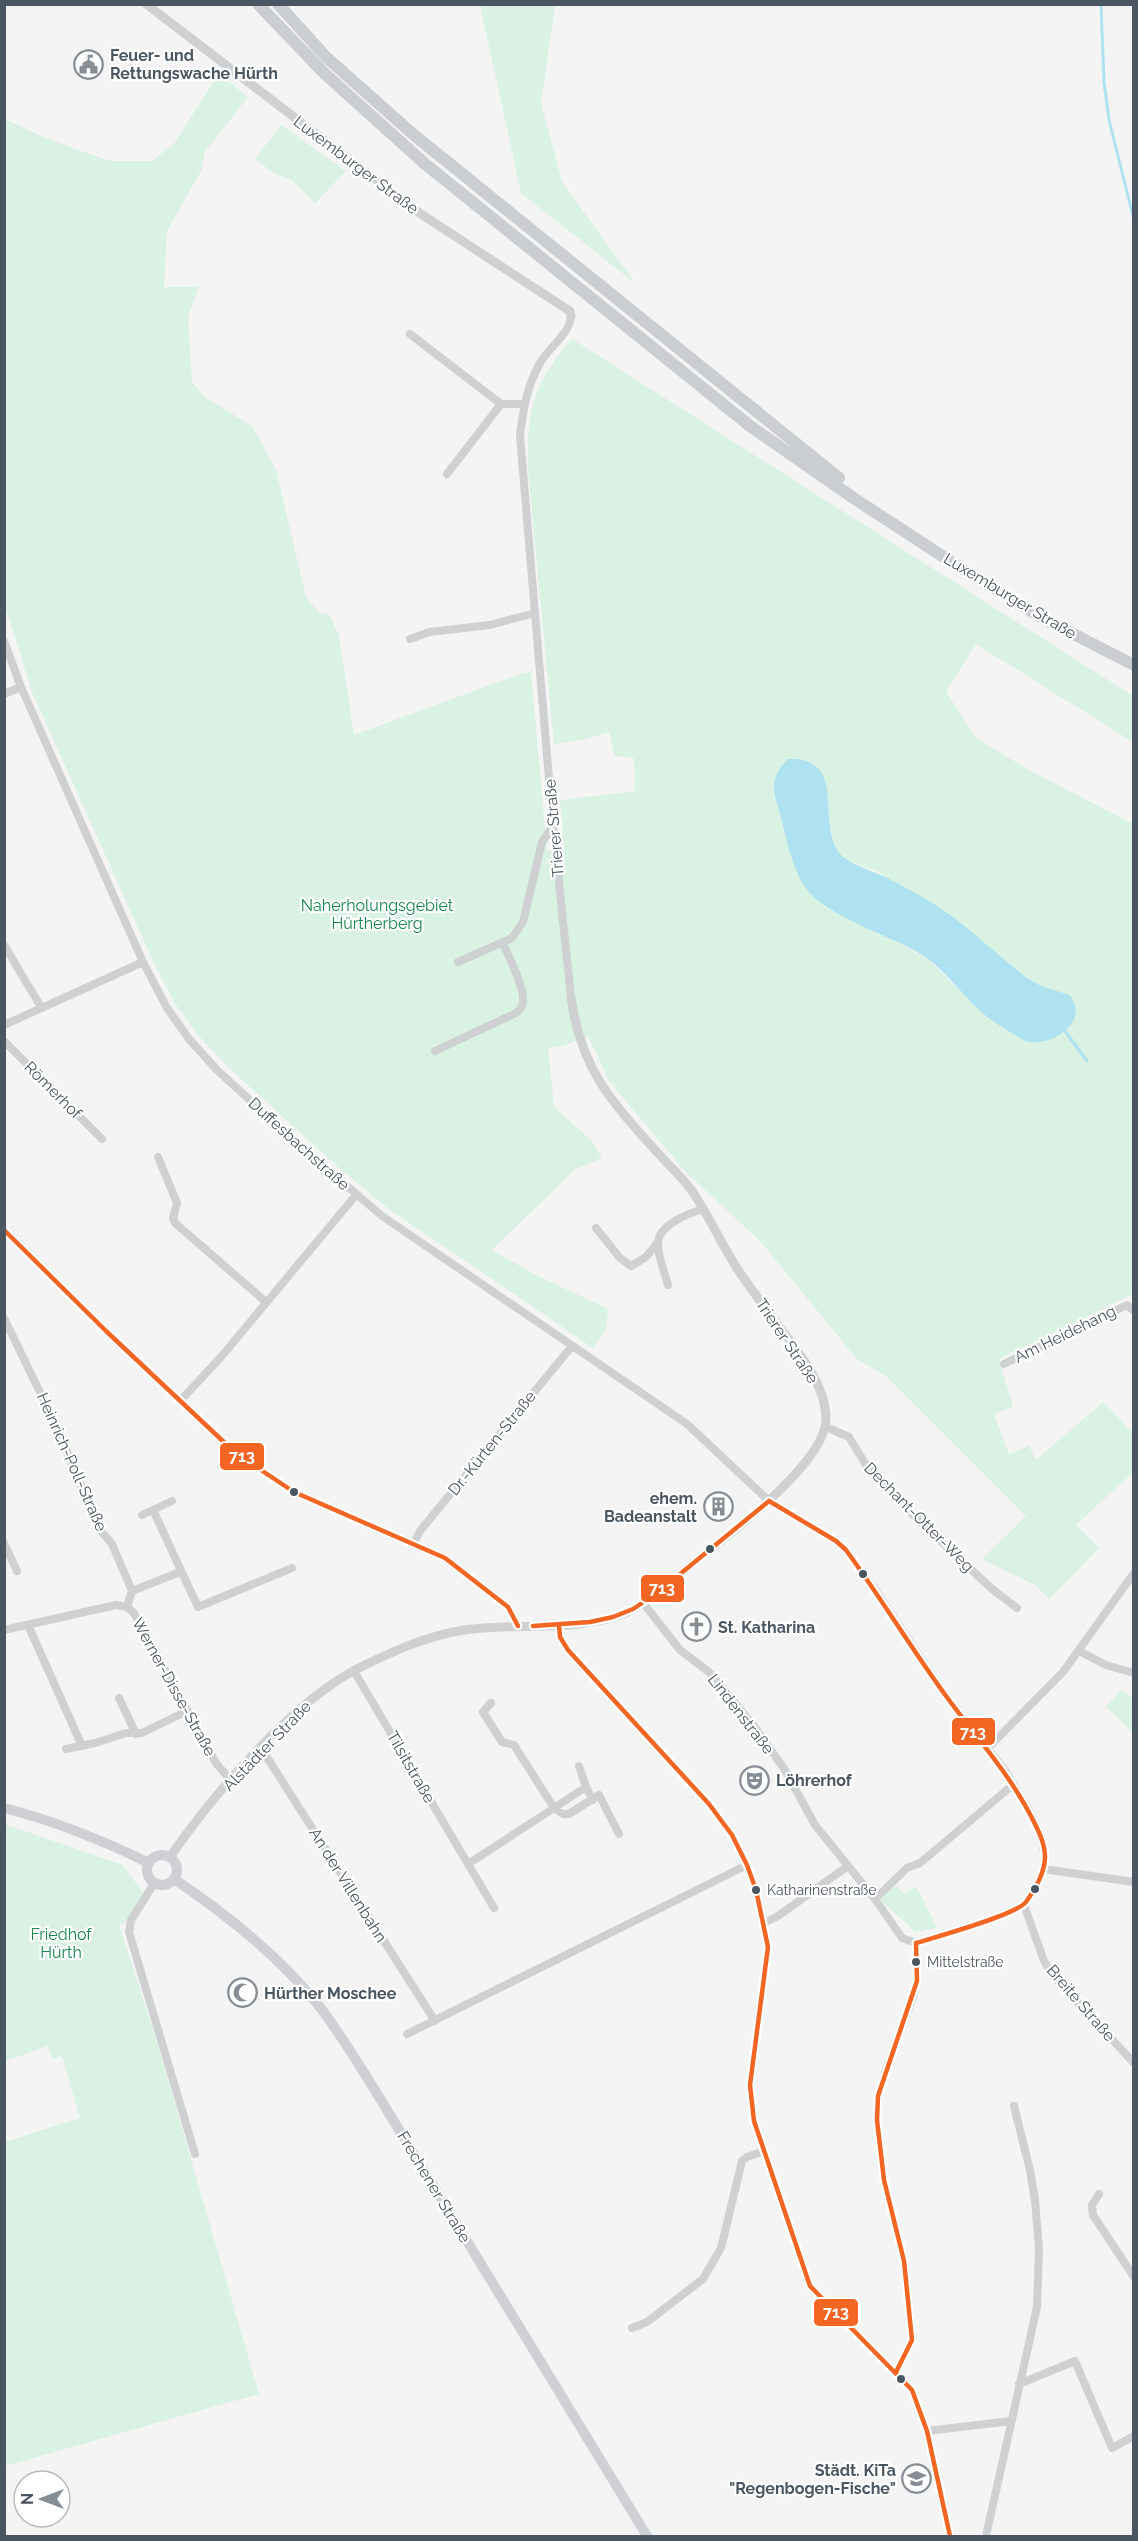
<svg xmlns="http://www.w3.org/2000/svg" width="1138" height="2541" font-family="Raleway,sans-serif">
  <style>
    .green { fill: #d9f2e3; fill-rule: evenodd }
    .water { fill: #aee2f0 }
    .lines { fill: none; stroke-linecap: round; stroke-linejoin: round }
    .stream { stroke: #aee2f0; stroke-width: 3 }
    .minor { stroke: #ced0d2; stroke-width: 8 }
    .tertiary { stroke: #ced0d2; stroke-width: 9 }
    .secondary { stroke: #ced0d4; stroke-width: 10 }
    .primary { stroke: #caced1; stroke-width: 12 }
    .bus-1-casing { stroke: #fff; stroke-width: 9 }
    .bus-1 { stroke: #f26522; stroke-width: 4.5 }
    .bus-dot { fill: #4a5661; stroke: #fff; stroke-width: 2 }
    .labels { text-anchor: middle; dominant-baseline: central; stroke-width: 4.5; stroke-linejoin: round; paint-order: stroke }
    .bus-label { font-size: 14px; fill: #4a5661; stroke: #fff; text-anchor: start }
    .poi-label { font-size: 16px; font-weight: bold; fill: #4a5661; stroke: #fff; text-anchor: start }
    .street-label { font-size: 16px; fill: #4a5661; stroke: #fff }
    .park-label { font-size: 16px; fill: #17864f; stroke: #fff }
    .line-badge { stroke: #fff; stroke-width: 2 }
    .badge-label { font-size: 16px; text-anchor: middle; font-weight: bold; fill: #fff }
  </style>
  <rect width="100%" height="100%" fill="#f4f4f4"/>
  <path class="green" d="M480,5H555L541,103L562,182L636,284L521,193Z
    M219,74L248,97L204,153L202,169L167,231L164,287H199L188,317L192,382L204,396L253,427L276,470L306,597L321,615L328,613L339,635L354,735L523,673L531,672L547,851L564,848L560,800L635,791L634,758L615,756L609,732L582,740L554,744L528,469C527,411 532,384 572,339L1133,696V742L976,644L946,691L975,737L1027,769L1133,824V1294L999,1359L1013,1407L994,1414L1009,1454L1029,1446L1036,1460L1103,1402L1133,1433V1472L1076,1525L1099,1548L1049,1599L1035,1585L982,1559L1026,1516L888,1378L856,1358L761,1242L683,1169L609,1081L588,1036L563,1046L548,1048L554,1107L592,1141L602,1158L574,1170L492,1250L534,1274L608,1309L606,1330L593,1348L389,1209L339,1168L227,1066L196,1033L174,1002L152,959L32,692L5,605L4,119L53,141L110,161H152L173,145ZM773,789L829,811V826L837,851L847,860L879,872L1027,978L1041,986L1070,995L1031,1043L982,1012L928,959L867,926L828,909L803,885L786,839Z
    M281,125L346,171L315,203L290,179L274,173L255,159Z
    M1121,1690L1133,1698V1733L1106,1707Z
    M4,1824L123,1865L143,1893L125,1923L119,1925L158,2046L259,2394L5,2466V2142L80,2118L62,2056L52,2059L48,2046L5,2061Z
    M896,1885L904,1894L916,1886L937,1928L915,1932C904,1919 891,1912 880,1899Z"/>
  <path class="water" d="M788,759C847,757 817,818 838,851C846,865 879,872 893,881C908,889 924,897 937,906C969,927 997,955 1027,978L1041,986L1070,995C1072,999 1075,1005 1076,1009C1077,1032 1043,1047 1025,1041C1009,1031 992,1022 979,1010C962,994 946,972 927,958C894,936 825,917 805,887C793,870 786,838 781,818C774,792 767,780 788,759Z"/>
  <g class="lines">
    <path class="stream" d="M1101,4L1104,82L1109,120L1134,220
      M1065,1031L1087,1061"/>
    <path class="minor" d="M410,334L501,404H524
      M447,474L501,404
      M410,639L429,632L490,625L535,613
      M4,641L21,687L143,962L167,1008L189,1039L217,1070L299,1145L382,1216L687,1424L769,1501L836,1541L846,1550L874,1588L946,1696L1004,1769L1029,1810L1040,1834L1045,1856L1043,1869L1035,1889L1024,1905L984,1922L916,1943L902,1938L875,1899L815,1825L785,1770L754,1726L709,1672L680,1650L644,1604
      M4,694L21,687
      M4,945L41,1007
      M458,962L512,938L523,922L542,842L553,826
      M571,997L553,826L520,436C523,410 527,386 540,363C549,347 570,334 571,316
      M4,1025L143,962
      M4,1041L102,1139
      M435,1051L516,1013C520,1010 523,1007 523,1001C524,986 509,958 503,943
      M158,1157L177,1203L173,1218L175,1223L266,1302
      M596,1228L620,1258L631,1266L646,1257L658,1242
      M4,1229L106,1331L226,1444L249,1462L294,1492L445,1558L508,1607L518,1626
      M668,1285C665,1273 657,1255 658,1242C660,1224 689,1213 704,1209
      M4,1318L53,1419L101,1531L112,1544L132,1591L127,1607
      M1004,1364L1127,1305L1134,1311
      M181,1400L221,1357L356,1195
      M826,1427L849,1437L868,1468L911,1513L992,1589L1017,1608
      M153,1510L198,1607L292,1568
      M142,1515L172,1501
      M4,1543L17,1571
      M414,1543L420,1531L572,1346
      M132,1591L180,1572
      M28,1625L82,1746
      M559,1625L560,1637L568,1650L709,1804L732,1835L747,1865L756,1890L768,1947L750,2085L754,2121L810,2286L912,2390L927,2431L950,2536
      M4,1630L116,1605L127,1607L134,1613L216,1763L231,1781
      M1079,1651L1106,1665L1134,1673
      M354,1671L494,1908
      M119,1698L136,1734
      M491,1703L483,1712L502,1742L514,1745L554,1808L586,1787L593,1800
      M261,1748L435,2021
      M988,1748L1063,1672L1134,1573
      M66,1749L95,1743L126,1733H142L187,1711
      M579,1766L586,1787
      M468,1864L554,1808L563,1814H569L599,1795L619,1834
      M1043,1869L1134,1882
      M155,1882L131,1920L129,1932L195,2154
      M875,1899L907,1868L920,1863L1014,1784
      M1024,1905L1044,1961L1053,1976L1134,2063
      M764,1923L778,1916L848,1866
      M407,2034L747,1865
      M1099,2194L1092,2205L1093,2215L1134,2277
      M632,2328L647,2322L703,2279L721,2248L742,2161L747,2157L764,2151
      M896,2372L912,2340L910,2315L904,2261L884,2180L877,2120L878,2096L885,2072L913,1997L917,1981L916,1943
      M1019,2384L1075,2361L1112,2448L1134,2436
      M927,2431L1011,2421
      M986,2536L1037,2307L1039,2249L1035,2200L1030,2170L1014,2106"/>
    <path class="tertiary" d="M146,4L421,214L562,306L570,311L571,316
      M170,1857C213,1795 291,1703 357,1669C391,1652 426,1636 464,1630C516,1622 572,1633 623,1614C649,1603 671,1581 693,1563C726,1537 826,1463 826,1419C826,1381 792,1344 770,1315C758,1297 743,1279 732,1260C718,1237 707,1213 692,1191C681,1176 668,1164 656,1151C610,1100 580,1067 571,997"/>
    <path class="secondary" d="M4,1808C55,1821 102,1840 149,1863
      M147 1870a15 15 0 1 1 30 0a15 15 0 1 1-30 0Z
      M174,1879C226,1914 274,1952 315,2001C338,2029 357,2062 376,2092L647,2536"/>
    <path class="primary" d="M258,4L324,73L424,163L750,426L855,499L953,563L1044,619L1134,665
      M278,4L326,57L414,135L839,478"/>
    <defs>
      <path id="bus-1" d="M4,1230L106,1331L226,1444L249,1462L294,1492L445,1558L508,1607L518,1626
        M769,1501L836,1541L846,1550C881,1598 911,1648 946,1696C976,1737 1009,1773 1032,1818C1038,1830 1045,1843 1045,1857C1045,1872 1035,1890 1026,1902C1016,1915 936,1937 916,1943
        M559,1625L560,1637L568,1650L709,1804L732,1835L747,1865L756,1890L768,1947L750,2085L754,2121L810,2286L912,2390L927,2431L950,2536
        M533,1626L590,1622L613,1617L633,1609L657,1593L769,1501
        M896,2372L912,2340L904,2261L884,2180L877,2120L878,2096L917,1981L916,1943"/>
    </defs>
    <use href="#bus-1" class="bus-1-casing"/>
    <use href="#bus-1" class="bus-1"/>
  </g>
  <defs>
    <symbol id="civic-ring" viewBox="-11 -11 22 22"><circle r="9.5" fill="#fff" stroke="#868d94" stroke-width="1.5"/><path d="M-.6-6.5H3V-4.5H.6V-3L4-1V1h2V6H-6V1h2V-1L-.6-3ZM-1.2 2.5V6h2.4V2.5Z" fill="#868d94"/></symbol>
    <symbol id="building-ring" viewBox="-11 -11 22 22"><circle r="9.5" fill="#fff" stroke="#868d94" stroke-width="1.5"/><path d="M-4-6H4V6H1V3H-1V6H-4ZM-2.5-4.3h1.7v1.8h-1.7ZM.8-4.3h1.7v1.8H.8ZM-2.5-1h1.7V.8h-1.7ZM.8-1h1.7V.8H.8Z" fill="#868d94"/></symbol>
    <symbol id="church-ring" viewBox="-11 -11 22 22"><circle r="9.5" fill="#fff" stroke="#868d94" stroke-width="1.5"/><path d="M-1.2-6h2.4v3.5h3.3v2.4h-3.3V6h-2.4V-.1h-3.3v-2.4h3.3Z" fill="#868d94"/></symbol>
    <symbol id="theatre-ring" viewBox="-11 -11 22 22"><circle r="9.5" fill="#fff" stroke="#868d94" stroke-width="1.5"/><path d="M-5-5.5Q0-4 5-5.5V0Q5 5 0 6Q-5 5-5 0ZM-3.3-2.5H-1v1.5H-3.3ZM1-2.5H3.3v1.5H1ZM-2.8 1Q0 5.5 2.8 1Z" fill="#868d94"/></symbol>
    <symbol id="mosque-ring" viewBox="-11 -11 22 22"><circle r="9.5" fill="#fff" stroke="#868d94" stroke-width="1.5"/><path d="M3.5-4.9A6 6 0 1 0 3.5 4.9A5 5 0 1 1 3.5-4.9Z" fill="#868d94"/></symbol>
    <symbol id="school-ring" viewBox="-11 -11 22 22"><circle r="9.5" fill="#fff" stroke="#868d94" stroke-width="1.5"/><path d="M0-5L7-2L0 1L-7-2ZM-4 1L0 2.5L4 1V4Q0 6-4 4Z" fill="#868d94"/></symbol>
  </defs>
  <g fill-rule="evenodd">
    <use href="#civic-ring" x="72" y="48" width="33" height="33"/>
    <use href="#building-ring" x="702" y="1490" width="33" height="33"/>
    <use href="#church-ring" x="680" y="1610" width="33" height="33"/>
    <use href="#theatre-ring" x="738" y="1764" width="33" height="33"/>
    <use href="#mosque-ring" x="226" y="1976" width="33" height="33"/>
    <use href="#school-ring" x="900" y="2462" width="33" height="33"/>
  </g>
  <g class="bus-dot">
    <circle cx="294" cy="1492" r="5"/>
    <circle cx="710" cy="1549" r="5"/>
    <circle cx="863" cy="1574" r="5"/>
    <circle cx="1035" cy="1889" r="5"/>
    <circle cx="756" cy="1890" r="5"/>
    <circle cx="916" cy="1962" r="5"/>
    <circle cx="901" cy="2379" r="5"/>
  </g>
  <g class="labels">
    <g class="bus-label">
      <text x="767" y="1890">Katharinenstraße</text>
      <text x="927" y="1962">Mittelstraße</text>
    </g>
    <g class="poi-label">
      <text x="110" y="55">Feuer- und<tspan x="110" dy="18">Rettungswache Hürth</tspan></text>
      <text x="697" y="1498" text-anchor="end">ehem.<tspan x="697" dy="18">Badeanstalt</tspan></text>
      <text x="718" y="1627">St. Katharina</text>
      <text x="776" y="1780">Löhrerhof</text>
      <text x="264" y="1993">Hürther Moschee</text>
      <text x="896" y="2470" text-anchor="end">Städt. KiTa<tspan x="896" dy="18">"Regenbogen-Fische"</tspan></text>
    </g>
    <g class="street-label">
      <text transform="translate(356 165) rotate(37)">Luxemburger Straße</text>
      <text transform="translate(1010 596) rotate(31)">Luxemburger Straße</text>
      <text transform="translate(554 828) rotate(-95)">Trierer Straße</text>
      <text transform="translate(53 1090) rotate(45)">Römerhof</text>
      <text transform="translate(299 1144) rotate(42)">Duffesbachstraße</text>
      <text transform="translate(1065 1334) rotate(-26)">Am Heidehang</text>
      <text transform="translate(787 1341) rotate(56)">Trierer Straße</text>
      <text transform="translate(492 1443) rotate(-51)">Dr.-Kürten-Straße</text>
      <text transform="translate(72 1462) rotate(66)">Heinrich-Poll-Straße</text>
      <text transform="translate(919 1517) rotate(45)">Dechant-Otter-Weg</text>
      <text transform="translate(174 1687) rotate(61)">Werner-Disse-Straße</text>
      <text transform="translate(741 1714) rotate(52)">Lindenstraße</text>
      <text transform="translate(267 1746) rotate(-46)">Alstädter Straße</text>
      <text transform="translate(411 1767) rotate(60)">Tilsitstraße</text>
      <text transform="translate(348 1885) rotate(58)">An der Villenbahn</text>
      <text transform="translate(1081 2003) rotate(49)">Breite Straße</text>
      <text transform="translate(434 2187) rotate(59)">Frechener Straße</text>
    </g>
    <g class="park-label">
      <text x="377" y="905">Naherholungsgebiet<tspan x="377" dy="18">Hürtherberg</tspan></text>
      <text x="61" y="1934">Friedhof<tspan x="61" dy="18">Hürth</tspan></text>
    </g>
  </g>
  <g class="line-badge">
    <rect x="219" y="1442" width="46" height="29" rx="6" fill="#f26522"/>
    <rect x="640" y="1574" width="45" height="29" rx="6" fill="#f26522"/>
    <rect x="951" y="1717" width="45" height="29" rx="6" fill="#f26522"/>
    <rect x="813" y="2298" width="46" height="29" rx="6" fill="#f26522"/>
  </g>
  <g class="badge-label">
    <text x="242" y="1462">713</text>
    <text x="662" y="1594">713</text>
    <text x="973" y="1738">713</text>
    <text x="836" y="2318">713</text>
  </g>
  <rect width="1138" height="2541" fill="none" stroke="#4a5661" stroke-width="12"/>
  <g transform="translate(42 2499) rotate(270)"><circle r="28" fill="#ffffff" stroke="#b7bbc0" stroke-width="1.5"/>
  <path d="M0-4.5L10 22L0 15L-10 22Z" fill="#868d94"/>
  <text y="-9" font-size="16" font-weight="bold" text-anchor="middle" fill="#4a5661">N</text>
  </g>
</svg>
